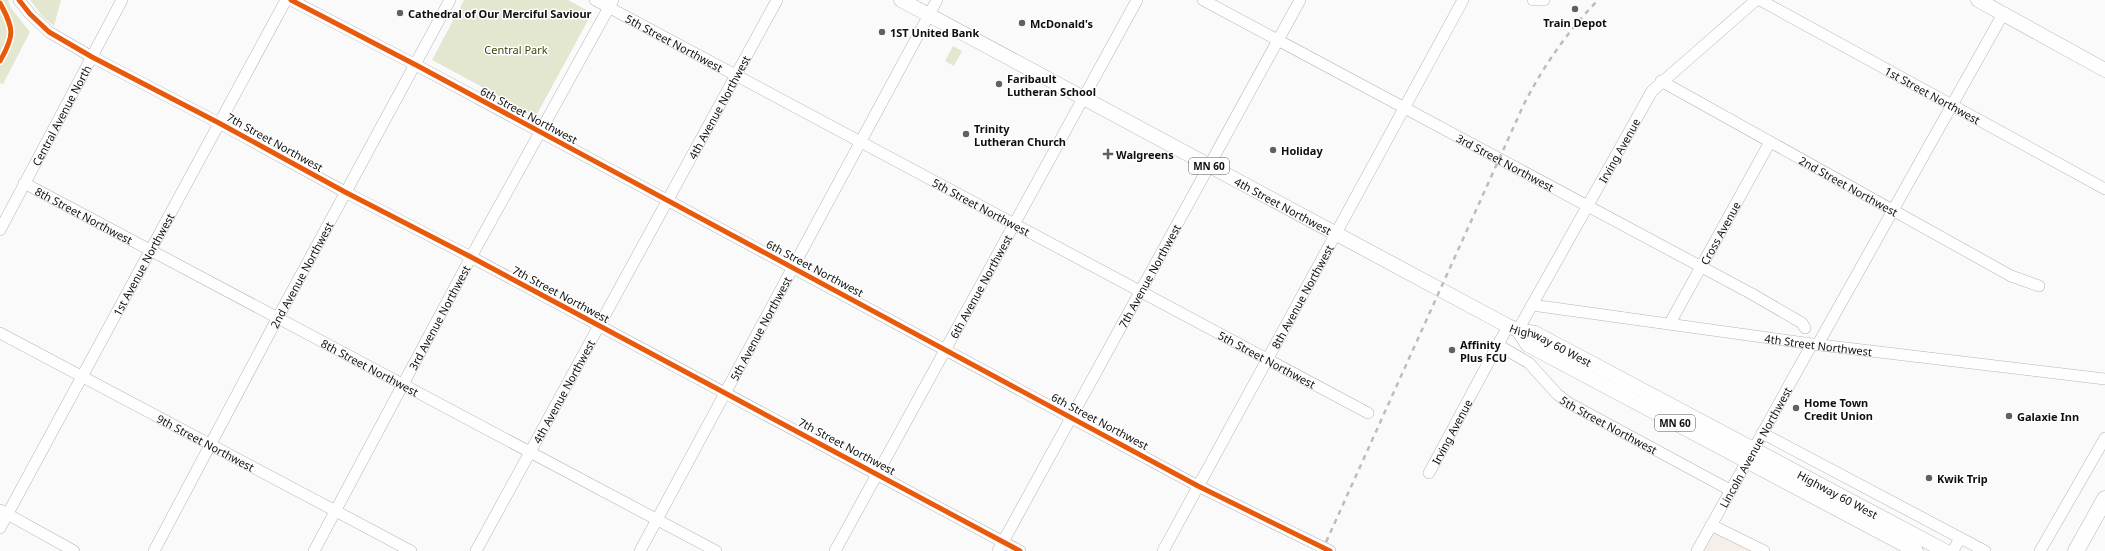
<svg xmlns="http://www.w3.org/2000/svg" width="2105" height="551" font-family="'Noto Sans',sans-serif">
  <style>
    .education { fill: #f6eee8 }
    .green { fill: #e3e7d0 }
    .lines { fill: none; stroke-linecap: round; stroke-linejoin: round }
    .minor-casing { stroke: #b5b5b5; stroke-width: 12 }
    .major-casing { stroke: #b5b5b5; stroke-width: 15 }
    .highway-casing { stroke: #b5b5b5; stroke-width: 17 }
    .minor { stroke: #fefefe; stroke-width: 11 }
    .major { stroke: #fefefe; stroke-width: 14 }
    .highway { stroke: #fefefe; stroke-width: 16 }
    .rail { stroke: #bcbcbc; stroke-width: 2.5; stroke-dasharray: 5 5; stroke-linecap: butt }
    .cycleway-casing { stroke: #fff; stroke-width: 8 }
    .cycleway { stroke: #e8590c; stroke-width: 5 }
    .poi-dot { fill: #616161; stroke: #fff; stroke-width: 1.5 }
    .labels { text-anchor: middle; dominant-baseline: central; stroke-width: 3; stroke-linejoin: round; paint-order: stroke }
    .shield { fill: #fff; stroke: #575757; stroke-width: 1 }
    .shield-label { font-size: 10px; font-weight: bold; fill: #0f0f0f }
    .poi-label { font-size: 11px; font-weight: bold; fill: #0f0f0f; stroke: #fff; text-anchor: start }
    .street-label { font-size: 11px; fill: #0f0f0f; stroke: #fff }
    .park-label { font-size: 11px; fill: #3c420d; stroke: #fff }
  </style>
  <rect width="100%" height="100%" fill="#fafafa"/>
  <path class="education" d="M1710,529L1754,551H1698Z"/>
  <path class="green" d="M0,0H8L11,8L30,32L3,84L0,83Z
    M30,0H61L54,26L43,17Z
    M464,0H568L592,13L536,116L432,60Z
    M953,46L962,51L954,66L945,61Z"/>
  <g class="lines">
    <defs>
      <g id="minor">
        <path d="M19,0L30,14L49,32L92,57L219,123L345,192L471,257L1020,551"/>
        <path d="M291,0L416,65L1198,486L1330,551"/>
        <path id="s1" d="M595,0L1368,413"/>
        <path id="s2" d="M1203,0L1752,294L1802,323L1805,328"/>
        <path d="M1533,0H1544"/>
        <path id="s3" d="M1760,0L2105,189"/>
        <path id="s4" d="M1661,81L2011,276L2039,286"/>
        <path id="s5" d="M24,183L716,551"/>
        <path id="s6" d="M0,230L122,0"/>
        <path id="s7" d="M1532,305L1812,344L2105,379"/>
        <path id="s8" d="M1670,323L1770,142"/>
        <path id="s9" d="M1518,330L1652,91L1756,0"/>
        <path id="s10" d="M0,333L411,551"/>
        <path d="M1818,344L2003,14"/>
        <path id="s11" d="M1498,345L1529,363L1557,394L1567,402L1730,490"/>
        <path d="M1762,433L1985,551"/>
        <path id="s12" d="M1429,473L1508,326"/>
        <path d="M0,510L74,551"/>
        <path d="M1711,525L1764,551"/>
        <path id="s13" d="M0,528L286,0"/>
        <path id="s14" d="M154,551L277,319L450,0"/>
        <path id="s15" d="M314,551L471,257L613,0"/>
        <path id="s16" d="M476,551L777,0"/>
        <path id="s17" d="M640,551L937,0"/>
        <path id="s18" d="M835,551L1137,0"/>
        <path id="s19" d="M998,551L1300,0"/>
        <path id="s20" d="M1163,551L1463,0"/>
        <path id="s21" d="M1697,551L1812,344"/>
        <path d="M1953,551L1960,538"/>
        <path d="M2040,551L2105,438"/>
      </g>
      <g id="major">
        <path id="s22" d="M901,0L1508,326L1518,330L1535,333L1945,551"/>
        <path d="M1978,0L2105,70"/>
        <path d="M1518,330L1528,345L1916,551"/>
      </g>
      <path id="highway" d="M2076,551L2105,499"/>
    </defs>
    <use href="#minor" class="minor-casing"/>
    <use href="#major" class="major-casing"/>
    <use href="#highway" class="highway-casing"/>
    <use href="#minor" class="minor"/>
    <use href="#major" class="major"/>
    <use href="#highway" class="highway"/>
    <path class="rail" d="M1322,551L1524,104C1544,65 1568,31 1598,0"/>
    <defs>
      <path id="cycleway" d="M19,0L30,14L49,32L92,57L219,123L345,192L471,257L1020,551
        M291,0L416,65L1198,486L1330,551
        M0,3C14,29 15,35 0,61"/>
    </defs>
    <use href="#cycleway" class="cycleway-casing"/>
    <use href="#cycleway" class="cycleway"/>
  </g>
  <g class="poi-dot">
    <circle cx="1575" cy="9" r="4"/>
    <circle cx="400" cy="13" r="4"/>
    <circle cx="1022" cy="23" r="4"/>
    <circle cx="882" cy="32" r="4"/>
    <circle cx="999" cy="84" r="4"/>
    <circle cx="966" cy="134" r="4"/>
    <circle cx="1273" cy="150" r="4"/>
    <path d="M1106 148h4v4h4v4h-4v4h-4v-4h-4v-4h4z"/>
    <circle cx="1452" cy="350" r="4"/>
    <circle cx="1796" cy="408" r="4"/>
    <circle cx="2009" cy="416" r="4"/>
    <circle cx="1929" cy="478" r="4"/>
  </g>
  <g class="labels">
    <g class="shield">
      <rect x="1189" y="158" width="40" height="16" rx="3"/>
      <rect x="1655" y="415" width="40" height="16" rx="3"/>
    </g>
    <g class="shield-label">
      <text x="1209" y="166">MN 60</text>
      <text x="1675" y="423">MN 60</text>
    </g>
    <g class="poi-label">
      <text x="408" y="13">Cathedral of Our Merciful Saviour</text>
      <text x="1575" y="22" text-anchor="middle">Train Depot</text>
      <text x="1030" y="23">McDonald's</text>
      <text x="890" y="32">1ST United Bank</text>
      <text x="1007" y="78">Faribault<tspan x="1007" dy="13">Lutheran School</tspan></text>
      <text x="974" y="128">Trinity<tspan x="974" dy="13">Lutheran Church</tspan></text>
      <text x="1281" y="150">Holiday</text>
      <text x="1116" y="154">Walgreens</text>
      <text x="1460" y="344">Affinity<tspan x="1460" dy="13">Plus FCU</tspan></text>
      <text x="1804" y="402">Home Town<tspan x="1804" dy="13">Credit Union</tspan></text>
      <text x="2017" y="416">Galaxie Inn</text>
      <text x="1937" y="478">Kwik Trip</text>
    </g>
    <g class="street-label">
      <text stroke="none"><textPath href="#s1" startOffset="90">5th Street Northwest</textPath></text>
      <text stroke="none"><textPath href="#s3" startOffset="197">1st Street Northwest</textPath></text>
      <text stroke="none"><textPath href="#s16" startOffset="506">4th Avenue Northwest</textPath></text>
      <text stroke="none"><textPath href="#s6" startOffset="130">Central Avenue North</textPath></text>
      <text transform="translate(529 115) rotate(28)">6th Street Northwest</text>
      <text transform="translate(275 142) rotate(29)">7th Street Northwest</text>
      <text stroke="none"><textPath href="#s9" startOffset="206">Irving Avenue</textPath></text>
      <text stroke="none"><textPath href="#s2" startOffset="343">3rd Street Northwest</textPath></text>
      <text stroke="none"><textPath href="#s4" startOffset="215">2nd Street Northwest</textPath></text>
      <text stroke="none"><textPath href="#s22" startOffset="434">4th Street Northwest</textPath></text>
      <text stroke="none"><textPath href="#s1" startOffset="438">5th Street Northwest</textPath></text>
      <text stroke="none"><textPath href="#s5" startOffset="68">8th Street Northwest</textPath></text>
      <text stroke="none"><textPath href="#s8" startOffset="103">Cross Avenue</textPath></text>
      <text stroke="none"><textPath href="#s13" startOffset="300">1st Avenue Northwest</textPath></text>
      <text transform="translate(815 268) rotate(28)">6th Street Northwest</text>
      <text stroke="none"><textPath href="#s14" startOffset="313">2nd Avenue Northwest</textPath></text>
      <text stroke="none"><textPath href="#s19" startOffset="314">7th Avenue Northwest</textPath></text>
      <text stroke="none"><textPath href="#s18" startOffset="302">6th Avenue Northwest</textPath></text>
      <text transform="translate(561 294) rotate(28)">7th Street Northwest</text>
      <text stroke="none"><textPath href="#s20" startOffset="290">8th Avenue Northwest</textPath></text>
      <text stroke="none"><textPath href="#s15" startOffset="265">3rd Avenue Northwest</textPath></text>
      <text stroke="none"><textPath href="#s17" startOffset="253">5th Avenue Northwest</textPath></text>
      <text stroke="none"><textPath href="#s7" startOffset="289">4th Street Northwest</textPath></text>
      <text stroke="none"><textPath href="#s22" startOffset="736">Highway 60 West</textPath></text>
      <text stroke="none"><textPath href="#s1" startOffset="762">5th Street Northwest</textPath></text>
      <text stroke="none"><textPath href="#s5" startOffset="392">8th Street Northwest</textPath></text>
      <text stroke="none"><textPath href="#s16" startOffset="182">4th Avenue Northwest</textPath></text>
      <text transform="translate(1100 421) rotate(28)">6th Street Northwest</text>
      <text stroke="none"><textPath href="#s11" startOffset="138">5th Street Northwest</textPath></text>
      <text stroke="none"><textPath href="#s12" startOffset="47">Irving Avenue</textPath></text>
      <text stroke="none"><textPath href="#s10" startOffset="233">9th Street Northwest</textPath></text>
      <text transform="translate(847 446) rotate(28)">7th Street Northwest</text>
      <text stroke="none"><textPath href="#s21" startOffset="119">Lincoln Avenue Northwest</textPath></text>
      <text stroke="none"><textPath href="#s22" startOffset="1060">Highway 60 West</textPath></text>
    </g>
    <g class="park-label">
      <text x="516" y="49">Central Park</text>
    </g>
  </g>
</svg>
